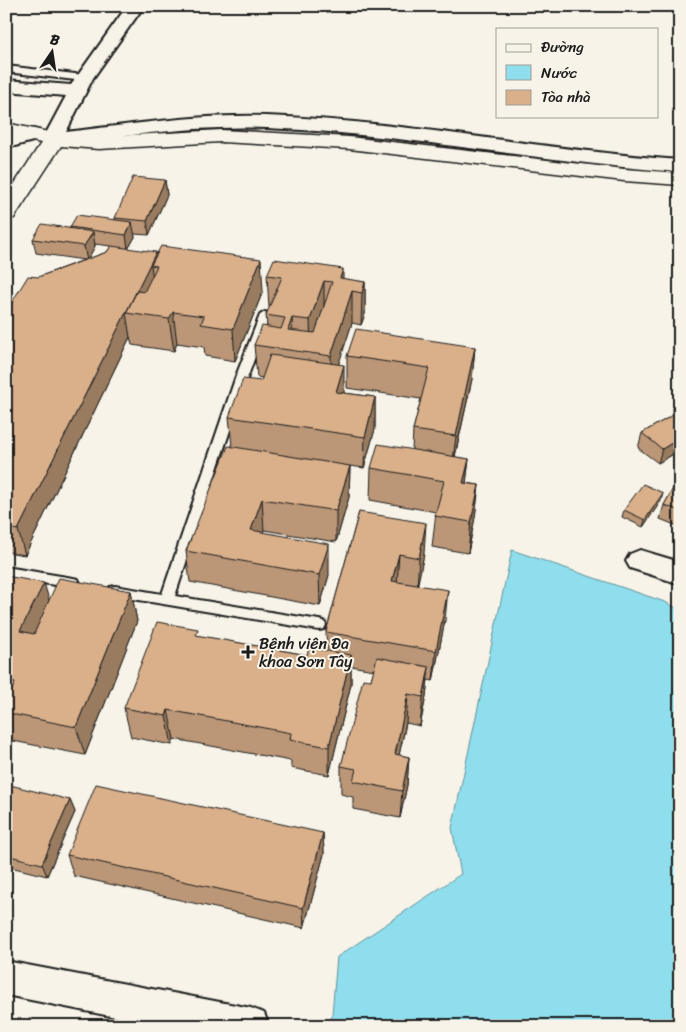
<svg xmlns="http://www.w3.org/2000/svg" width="686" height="1032" font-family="Sriracha,sans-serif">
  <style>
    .water { fill: #8fdeee; stroke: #61909a }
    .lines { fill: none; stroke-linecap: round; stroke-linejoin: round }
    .lane-casing { stroke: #1c1c1c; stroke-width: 4 }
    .street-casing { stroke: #1c1c1c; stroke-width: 4 }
    .secondary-casing { stroke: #1c1c1c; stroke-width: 3 }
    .lane { fill: #f7f3e8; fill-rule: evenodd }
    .street { fill: #f7f3e8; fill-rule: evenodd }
    .secondary { fill: #f7f3e8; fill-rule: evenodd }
    .wall { fill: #bb9778; stroke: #1c1c1c; fill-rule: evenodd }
    .shaded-wall { fill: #997b61; stroke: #1c1c1c }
    .building { fill: #dab08b; stroke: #1c1c1c; fill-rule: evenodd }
    .poi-dot { fill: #1c1c1c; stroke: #f7f3e8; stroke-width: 2 }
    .labels { text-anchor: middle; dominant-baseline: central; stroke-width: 4; stroke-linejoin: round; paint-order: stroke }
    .poi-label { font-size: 16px; fill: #1c1c1c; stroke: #f7f3e8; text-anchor: start }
  </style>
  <rect width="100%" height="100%" fill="#f7f3e8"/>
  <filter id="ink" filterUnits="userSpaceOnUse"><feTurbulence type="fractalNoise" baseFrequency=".02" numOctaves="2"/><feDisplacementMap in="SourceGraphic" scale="10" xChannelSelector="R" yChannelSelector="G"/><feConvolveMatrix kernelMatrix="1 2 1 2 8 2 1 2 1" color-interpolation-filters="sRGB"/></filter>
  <g filter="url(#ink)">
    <path class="water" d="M512,550L665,602L680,610V1026H331L337,957L461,874L452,828Z"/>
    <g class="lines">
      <defs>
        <path id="lane" d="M6,66L84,75L88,78L84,81L6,72Z
          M265,312L270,315L248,376L175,596L319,620L324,621L326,625L324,629L319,630L115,596L110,595L108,591L110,587L115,586L162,594L236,376L260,315Z
          M6,567L73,578L78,579L80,583L78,587L73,588L6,577Z"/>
        <path id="street" d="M127,6H144L93,78L66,132C133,124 199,114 266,116C405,121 541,150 680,160V172C542,162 405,134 267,128C195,125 124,136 53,145L46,143L43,139L66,96L6,91V80L71,85Z
          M33,129L40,131L43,135L40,139L15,146H6V134Z
          M640,550L680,562V584L630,568L626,561L630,554Z
          M6,961L251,1008L264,1013L269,1026H160L6,995Z"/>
        <path id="secondary" d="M6,123L53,133L99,137L221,130L349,137L624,169L680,173V185L624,181L349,149L221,142L99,149L61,146L14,218L6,219V197L41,143L6,135Z"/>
      </defs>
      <use href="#lane" class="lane-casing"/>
      <use href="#street" class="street-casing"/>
      <use href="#secondary" class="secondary-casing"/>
      <use href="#lane" class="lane"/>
      <use href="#street" class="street"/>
      <use href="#secondary" class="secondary"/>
    </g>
    <path class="wall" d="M165,180L167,195L149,235L134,234L135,237L128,249L156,255L263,291L235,361L205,356L204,347L177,343L174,351L132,345L130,337L25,555L6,552V312L38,277L84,260L36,253L33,239L70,228V227L115,220V218ZM95,244L111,246L107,252L88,259L95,246Z
      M267,275L343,279L365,282V314L361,325L352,323L338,365L344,393L375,397V429L364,468L350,466L349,497L336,542L264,530L263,532L329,575L320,606L190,582L186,551L232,446L229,417L261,381L262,378L257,377L254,345L267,327L266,315L270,307H269Z
      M475,347L472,379L455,457L469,459L466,483L479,485L475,517L468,553L432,547L436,512L370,500L371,468L412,450L413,430L421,399L347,388V356Z
      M680,411V454L677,452L658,463L638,448L642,433Z
      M680,476V527L660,519L664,505Z
      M661,501L643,527L622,517L624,510Z
      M359,512L424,554L417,585L445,620L433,681L428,680L426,696L420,726L406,723L399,755L409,757L407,785L400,818L353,809V797L341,794V766L371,680L374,670L351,666V684L329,775L291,768V761L174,739L172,745L131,737L124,708L199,636L307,655L327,650L326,632Z
      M6,576L49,600L131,591L137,621L85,755L13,741L6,724Z
      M6,792L70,800L75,812L47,876L6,866Z
      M323,833L324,854L304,928L74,876L67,855Z"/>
    <path class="shaded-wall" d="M8,142L12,156L6,163V144Z
      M165,180L167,195L149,235L147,221Z
      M132,222L135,237L128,249L126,235Z
      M93,232L95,246L87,261L84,246Z
      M156,252L159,278L157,266L151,265L154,288L126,313L130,337L25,555L18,530Z
      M261,259L263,291L235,361L233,329Z
      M343,269V301L340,278Z
      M324,281V313L311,352L310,320Z
      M365,282V314L361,325L362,293Z
      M352,291V323L331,388V356Z
      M173,312L177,343L174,351L169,319Z
      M292,318L294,350L288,330Z
      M475,347L472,379L452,468L456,436Z
      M344,365V397L336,392Z
      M375,397V429L364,468L365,437Z
      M680,438V445L677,452L658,463L662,449Z
      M469,459L465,491L463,483Z
      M350,466L349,497L336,542V511Z
      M479,485L475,517L468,553L471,522Z
      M663,493L661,501L643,527L645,520Z
      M262,499L264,530L254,561L251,530Z
      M426,523L424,554L417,588L419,558Z
      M329,544V575L320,606L319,575Z
      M399,554L397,585L392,581Z
      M44,583L53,613L30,661L20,631Z
      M448,590L445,620L433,681L436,651Z
      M131,591L137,621L85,755L76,727Z
      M351,655V684L329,775V747Z
      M429,667L426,696L420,726L423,697Z
      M408,694L406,723L393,783L395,754Z
      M168,710L174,739L172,745L166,716Z
      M409,757L407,785L400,818L402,791Z
      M70,800L75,812L47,876L42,864Z
      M323,833L324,854L304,928L303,908Z"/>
    <path class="building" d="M133,177L165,180L147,221L115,218Z
      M77,215L132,222L126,235L70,227Z
      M42,224L93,232L84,246L33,239Z
      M111,246L156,252L18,530L6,528V312L28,276L38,277L107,252Z
      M161,246L261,259L233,329L201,324L204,316L173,312L169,319L126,313L137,291L144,292L157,266L151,265Z
      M274,259L343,269L340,278L365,282L362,293L352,291L331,356L254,345L262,326L281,329L285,318L266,315L282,277L267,275ZM324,281L332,282L315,333L288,330L292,318L310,320Z
      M356,329L475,347L456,436L413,430L429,368L347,356Z
      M270,355L344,365L336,392L375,397L365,437L229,417L243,379L261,381Z
      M680,411V438L662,449L642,433Z
      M378,444L469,459L463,483L479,485L471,522L435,516L444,481L371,468Z
      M228,446L350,466L336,511L262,499L251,530L329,544L319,575L186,551Z
      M680,476V511L664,505Z
      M643,484L663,493L645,520L624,510Z
      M359,512L426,523L419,558L399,554L392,581L448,590L436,651L326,632Z
      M6,576L44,583L20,631L34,634L59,578L131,591L76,727L6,713V702L15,683L6,681Z
      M157,622L198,629L196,635L307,655L309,648L351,655L329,747L290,740L291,733L168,710L166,716L124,708Z
      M377,657L429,667L423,697L408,694L395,754L409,757L402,791L353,781L356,769L341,766L363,679L371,680Z
      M96,784L323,833L303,908L67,855Z
      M10,785L70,800L42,864L6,855V792Z"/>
  </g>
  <path class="poi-dot" d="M245.5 644.5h5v5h5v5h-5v5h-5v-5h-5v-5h5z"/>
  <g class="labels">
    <g class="poi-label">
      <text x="259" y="643">Bệnh viện Đa<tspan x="259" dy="18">khoa Sơn Tây</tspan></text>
    </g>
  </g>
  <rect width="686" height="1032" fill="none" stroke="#f7f3e8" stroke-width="25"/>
  <rect x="12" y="12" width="661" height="1007" fill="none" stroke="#1c1c1c" stroke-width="2" filter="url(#ink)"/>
  <rect x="496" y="28" width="162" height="90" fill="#f7f3e8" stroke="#9f9d96"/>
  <rect x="506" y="44" width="25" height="8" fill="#f7f3e8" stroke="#9f9d96"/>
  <text x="541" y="52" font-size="15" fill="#1c1c1c">Đường</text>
  <rect x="506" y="65" width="25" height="15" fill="#8fdeee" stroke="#9f9d96"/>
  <text x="541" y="78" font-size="15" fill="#1c1c1c">Nước</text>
  <rect x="506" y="90" width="25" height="15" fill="#dab08b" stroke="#9f9d96"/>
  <text x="541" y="102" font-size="15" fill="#1c1c1c">Tòa nhà</text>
  <g transform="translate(52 52) rotate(13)" stroke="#f7f3e8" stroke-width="4" paint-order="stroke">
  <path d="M0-4L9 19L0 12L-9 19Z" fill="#1c1c1c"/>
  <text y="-8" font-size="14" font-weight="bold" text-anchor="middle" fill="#1c1c1c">B</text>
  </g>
</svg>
